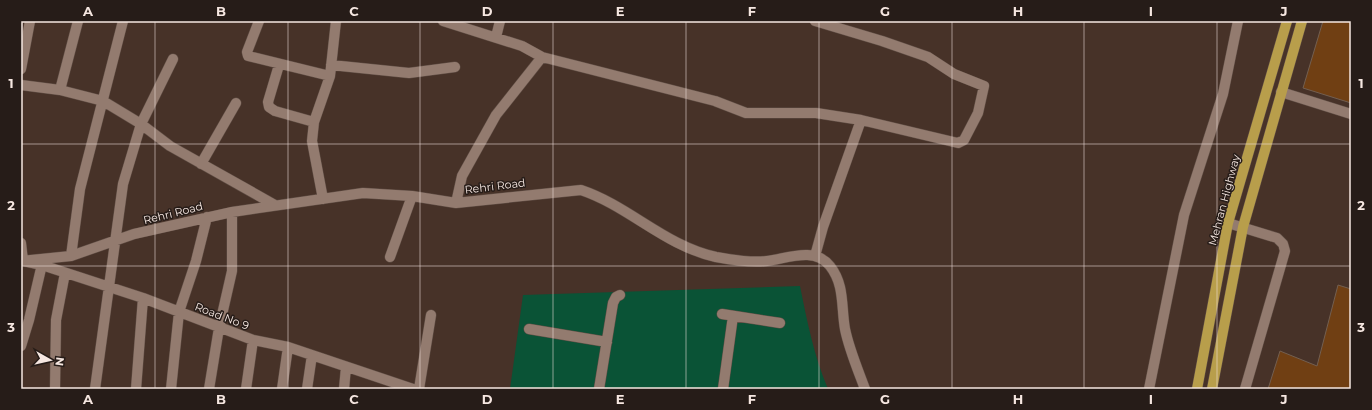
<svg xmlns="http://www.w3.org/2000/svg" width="1372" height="410" font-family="Montserrat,sans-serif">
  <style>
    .green { fill: #0a5336 }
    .building { fill: #703f13; stroke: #735f50 }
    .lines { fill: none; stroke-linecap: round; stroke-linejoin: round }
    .minor-casing { stroke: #614f46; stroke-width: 11 }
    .major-casing { stroke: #614f46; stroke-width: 11 }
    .minor { stroke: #937b6f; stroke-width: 10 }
    .major { stroke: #b89e4b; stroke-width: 10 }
    .grid { fill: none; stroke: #f6e7e1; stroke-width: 1; stroke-opacity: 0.55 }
    .labels { text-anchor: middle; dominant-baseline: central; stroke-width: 3; stroke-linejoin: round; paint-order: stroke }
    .street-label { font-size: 11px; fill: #f6e7e1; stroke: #261c18 }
    .neatline { fill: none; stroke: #f6e7e1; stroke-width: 1.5 }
    .grid-label { font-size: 13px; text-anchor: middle; font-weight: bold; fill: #f6e7e1 }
  </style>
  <rect width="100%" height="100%" fill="#473228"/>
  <path class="green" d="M800,286C807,321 814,356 828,389H510L523,295Z"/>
  <path class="building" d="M1323,21H1351V103L1303,88Z
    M1338,285L1351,289V389H1268L1280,351L1317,366Z"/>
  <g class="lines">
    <defs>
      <path id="minor" d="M259,21L247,52L248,56L330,76
        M443,21L522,46L542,57L715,101L746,113H816L861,120L958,143L964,140L978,113L984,86L954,74L928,57L882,41L815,21
        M496,37L500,21
        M279,65L268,102L269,107L275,111L314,122
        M331,65L409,73L455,67
        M21,69L30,21
        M21,85L60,90L103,101L141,124L170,146L275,205
        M60,90L78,21
        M1281,92L1351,114
        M201,164L236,103
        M323,199L312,141L314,122L330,76L336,21
        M456,203L462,176L496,115L542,57
        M1228,223L1277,238L1283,244L1285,251L1245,389
        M21,243L23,261L42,265L143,298L253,340L288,347L413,389
        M71,256L80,189L123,21
        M815,256L823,227L861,120
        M390,257L412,196
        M21,261L71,256L134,234L232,212L363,193L412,196L456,203L581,190C629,206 665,246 716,257C732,260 750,263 767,261C786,259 814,246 830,266C845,285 841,307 845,329C849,349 858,370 865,389
        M722,314L780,323
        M529,329L607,342
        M21,346L29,320L43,260
        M55,389L56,320L65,273
        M95,389L123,184L141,124L173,59
        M136,389L143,298
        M171,389L179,312L196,261L207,217
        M209,389L219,328L232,271V212
        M246,389L253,340
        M282,389L288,347
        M307,389L312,355
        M344,389L346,367
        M419,389L431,315
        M599,389L613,303L616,297L620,295
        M723,389L733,316
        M1149,389L1184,215L1223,94L1238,21"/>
      <path id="major" d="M1197,389L1228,223L1287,21
        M1212,389L1243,227L1302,21"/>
    </defs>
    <use href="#minor" class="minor-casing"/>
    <use href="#major" class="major-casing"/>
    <use href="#minor" class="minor"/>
    <use href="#major" class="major"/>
  </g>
  <path class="grid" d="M155,21V389M288,21V389M420,21V389M553,21V389M686,21V389M819,21V389M952,21V389M1084,21V389M1217,21V389M21,144H1351M21,266H1351"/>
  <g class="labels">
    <g class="street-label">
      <text transform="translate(495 186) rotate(-7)">Rehri Road</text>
      <text transform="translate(1224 200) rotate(-75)">Mehran Highway</text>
      <text transform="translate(173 213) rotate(-14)">Rehri Road</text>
      <text transform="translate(222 316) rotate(21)">Road No 9</text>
    </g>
  </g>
  <rect width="1372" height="410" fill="none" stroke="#261c18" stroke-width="44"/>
  <g transform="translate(50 360) rotate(98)" stroke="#261c18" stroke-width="3" paint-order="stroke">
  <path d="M0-3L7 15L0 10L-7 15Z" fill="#f6e7e1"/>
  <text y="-6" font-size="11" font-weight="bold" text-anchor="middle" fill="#f6e7e1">N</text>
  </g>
  <rect x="22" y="22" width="1328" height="366" class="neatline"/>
  <g class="grid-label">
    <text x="88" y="16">A</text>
    <text x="221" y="16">B</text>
    <text x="354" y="16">C</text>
    <text x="487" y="16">D</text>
    <text x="620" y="16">E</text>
    <text x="752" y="16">F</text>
    <text x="885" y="16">G</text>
    <text x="1018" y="16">H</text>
    <text x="1151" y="16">I</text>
    <text x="1284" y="16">J</text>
    <text x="11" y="88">1</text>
    <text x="1361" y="88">1</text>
    <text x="11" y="210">2</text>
    <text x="1361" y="210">2</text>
    <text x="11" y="332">3</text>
    <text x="1361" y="332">3</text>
    <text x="88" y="404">A</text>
    <text x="221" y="404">B</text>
    <text x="354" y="404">C</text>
    <text x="487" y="404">D</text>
    <text x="620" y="404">E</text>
    <text x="752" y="404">F</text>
    <text x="885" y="404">G</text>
    <text x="1018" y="404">H</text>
    <text x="1151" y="404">I</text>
    <text x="1284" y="404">J</text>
  </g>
</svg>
